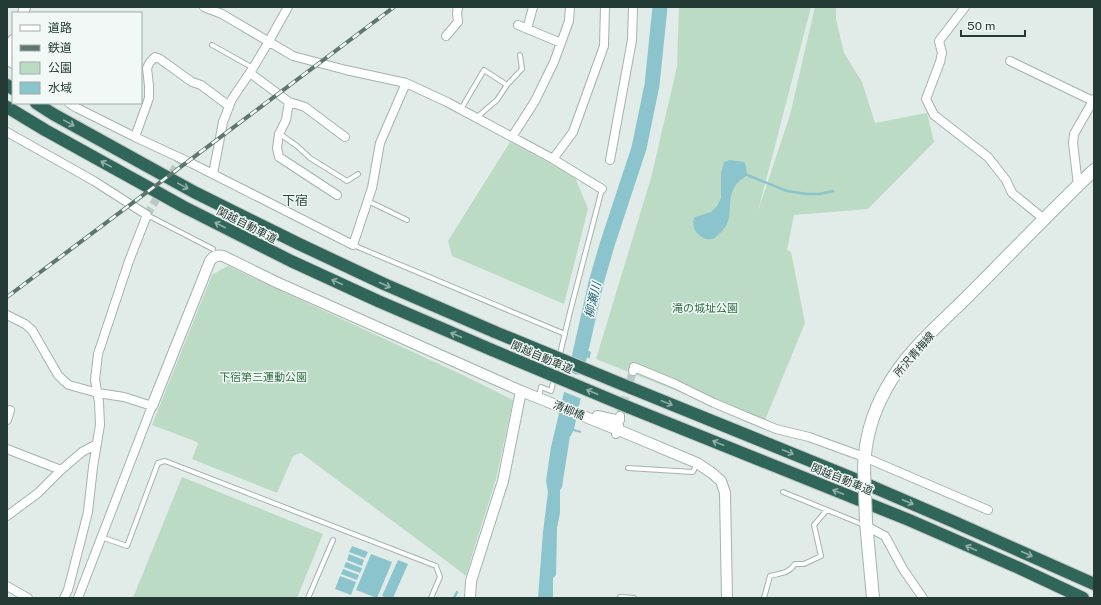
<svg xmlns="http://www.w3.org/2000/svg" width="1101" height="605" font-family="'Public Sans','Noto Sans JP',sans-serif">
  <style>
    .green { fill: #bbdbc4 }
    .water { fill: #8cc4cd }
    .pier { fill: #e1ebe7 }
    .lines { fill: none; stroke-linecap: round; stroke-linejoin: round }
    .stream { stroke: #8cc4cd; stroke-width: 2.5 }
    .river { stroke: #8cc4cd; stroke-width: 15 }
    .minor-tunnel { stroke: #bbc8c3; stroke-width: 8; stroke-dasharray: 8 4; stroke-linecap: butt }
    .service-casing { stroke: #a4b3ae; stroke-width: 6 }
    .minor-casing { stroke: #a4b3ae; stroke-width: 10 }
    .tertiary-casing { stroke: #a4b3ae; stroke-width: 12 }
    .secondary-casing { stroke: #a1b6ae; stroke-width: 14 }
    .motorway-casing { stroke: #c1c8c6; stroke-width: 14 }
    .service { stroke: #fff; stroke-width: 4 }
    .minor { stroke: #fff; stroke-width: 8 }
    .tertiary { stroke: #fff; stroke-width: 10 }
    .secondary { stroke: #fff; stroke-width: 12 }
    .motorway { stroke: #30655a; stroke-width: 12 }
    .rail-casing { stroke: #5d766f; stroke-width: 4 }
    .rail { stroke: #f2f8f5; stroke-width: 2.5; stroke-dasharray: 8; stroke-linecap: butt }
    .secondary-bridge-casing { stroke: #a1b6ae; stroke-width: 14; stroke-linecap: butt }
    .motorway-bridge-casing { stroke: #c1c8c6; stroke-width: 14; stroke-linecap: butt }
    .secondary-bridge { stroke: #fff; stroke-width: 12 }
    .motorway-bridge { stroke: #30655a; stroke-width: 12 }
    .oneway { stroke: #91aea8 }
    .labels { text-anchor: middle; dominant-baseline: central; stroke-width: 3; stroke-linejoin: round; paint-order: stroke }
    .street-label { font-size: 11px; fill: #233b34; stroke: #f2f8f5 }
    .park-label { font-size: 11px; fill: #2f6f47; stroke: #f2f8f5 }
    .water-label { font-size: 12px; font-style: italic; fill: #206673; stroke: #f2f8f5 }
    .quarter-label { font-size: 13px; fill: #204c41; stroke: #f2f8f5 }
  </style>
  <rect width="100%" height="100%" fill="#e1ebe7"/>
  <path class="green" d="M679,7H811L758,211L790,115L815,7H836V19L844,53L862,82L875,123L927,113L934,142L868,209L794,215L787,250L791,252L805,323L763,425L596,359L651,178L677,67Z
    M510,142L575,177L588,209L564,304L452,256L448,241Z
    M228,266L348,322L467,377L513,400L496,479L473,552L466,576L449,563L301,453L293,456L277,493L192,459L198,444L197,442L152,425L212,275Z
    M182,477L323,534L297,598H133Z"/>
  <path class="water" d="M730,160L744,162L746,166L747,175C742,179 737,182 734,188C726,202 735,218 722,231C720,233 717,236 715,238C703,244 688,228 695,217L711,212L717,206L721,198V173L724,162Z
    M575,346L591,352L574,429L581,431V433L573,431L571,436H570L562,487L560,490V513L557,528L556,575L553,578V598H538L543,532L548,492L546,481L551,447Z
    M352,546L368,552L365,558L349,552Z
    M349,554L364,560L362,566L347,560Z
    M371,554L392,562L377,598L356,590Z
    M398,560L408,564L393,598H388L382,596Z
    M346,562L362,568L360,573L344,567Z
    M343,569L359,575L357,580L341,574Z
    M340,576L356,582L351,595L335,589Z"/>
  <path class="pier" d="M571,351L591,359L582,399L562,391Z"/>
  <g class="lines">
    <path class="stream" d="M747,175L787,191L807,194H819L833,191
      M454,598L457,592"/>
    <path class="river" d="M577,367L596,283L607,245L639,148L652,85L660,7"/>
    <path class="minor-tunnel" d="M147,215L181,158
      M620,416L633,371"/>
    <defs>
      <path id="service" d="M212,45L253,68
        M461,109L484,70L507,85
        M476,118L497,100L507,85L522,69L520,55
        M280,134L297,146L310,158L347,181L358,174
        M368,201L407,220
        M147,215L213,249
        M353,245L565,334
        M539,397L541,387L551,391L570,312L602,189
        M628,468L693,472L697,463
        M783,492L864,525
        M101,537L127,546L158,463L165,461L436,566L440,577L431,598
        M620,597L634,598
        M308,598L333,540
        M764,598L770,576C781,573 788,574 795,564H804L821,556L814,525L827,510"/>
      <path id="minor" d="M204,7L222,14L293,56L346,70L406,83L447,102L553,159L602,189
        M965,7L939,41L942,53L940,62L926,99L934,115L988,157L1006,180L1012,193L1044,219
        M518,25L561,43
        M527,29L533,7
        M446,36L458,22L457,13L458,8L457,7
        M7,61L13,64
        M1010,61L1093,101
        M250,73L289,102L305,107L345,137
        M289,102L286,120L279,134L277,148L279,157L337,195
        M69,103L77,108L135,137L191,163L353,245L372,188L380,143L406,83
        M7,132L94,181L147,215L129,261L98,354L95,380L99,402L100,425L93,467L88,512L68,590L64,598
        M135,137L149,98V86L147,68L150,62L155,57L160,59L192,82L201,85L229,106
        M512,137L535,101L554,62L569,21L570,7
        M553,159L573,132L604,46L605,7
        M610,160L632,40L633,7
        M213,174L223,122L232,99L253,68L269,41L288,7
        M1078,185L1073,143L1074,134L1094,99
        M7,315L25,324L32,330L58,375L64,381L69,385L98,393L124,397L152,406L78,598
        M633,371L634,367L675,384L714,403L776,429L809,437L864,457L988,510
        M7,420L10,410
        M616,434L619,425L597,415L620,420V416
        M7,449L61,470L82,452L97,444
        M7,516L38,493L61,470
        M866,526L885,536L903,569L923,598
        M7,586L28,598"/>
      <path id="tertiary" d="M23,13L25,7
        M7,56L13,40
        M152,406L210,261C213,256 218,255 223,256L276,282L521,391L628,434L697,463L712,473L721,481L725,493L727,598
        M470,598L471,581L503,481L521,391"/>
      <path id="secondary" d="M864,467C865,440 873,412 886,389C905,353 940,324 968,296C1010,254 1051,211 1094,170
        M866,522L873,598"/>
      <path id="motorway" d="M7,85L13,89
        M36,103L53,114L194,192L299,244L384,284L495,332
        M7,107L45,130L184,207L291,261L378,301L492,350
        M631,388L850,477L952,521L1094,584
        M628,407L909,520L1019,568L1083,598"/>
    </defs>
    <use href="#service" class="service-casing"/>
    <use href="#minor" class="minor-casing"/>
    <use href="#tertiary" class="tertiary-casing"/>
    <use href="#secondary" class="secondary-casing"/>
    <use href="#motorway" class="motorway-casing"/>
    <use href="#service" class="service"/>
    <use href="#minor" class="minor"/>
    <use href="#tertiary" class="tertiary"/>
    <use href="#secondary" class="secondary"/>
    <use href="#motorway" class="motorway"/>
    <defs>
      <path id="rail" d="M7,297L394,7"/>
    </defs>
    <use href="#rail" class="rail-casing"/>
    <use href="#rail" class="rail"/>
    <defs>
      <path id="secondary-bridge" d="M864,467L866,522"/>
      <path id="motorway-bridge" d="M495,332L631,388
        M492,350L628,407"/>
    </defs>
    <use href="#secondary-bridge" class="secondary-bridge-casing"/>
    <use href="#motorway-bridge" class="motorway-bridge-casing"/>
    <use href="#secondary-bridge" class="secondary-bridge"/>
    <use href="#motorway-bridge" class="motorway-bridge"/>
  </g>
  <defs><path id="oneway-shaft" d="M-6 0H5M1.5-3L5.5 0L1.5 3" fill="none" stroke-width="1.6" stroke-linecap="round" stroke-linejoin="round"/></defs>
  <g class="oneway">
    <use href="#oneway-shaft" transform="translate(69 123) rotate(29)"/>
    <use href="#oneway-shaft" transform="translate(106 164) rotate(-151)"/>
    <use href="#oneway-shaft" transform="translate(183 186) rotate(29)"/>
    <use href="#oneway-shaft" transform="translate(220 225) rotate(-153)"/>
    <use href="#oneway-shaft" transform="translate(337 282) rotate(-155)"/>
    <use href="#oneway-shaft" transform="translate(385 285) rotate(24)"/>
    <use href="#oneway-shaft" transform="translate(456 335) rotate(-157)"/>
    <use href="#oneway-shaft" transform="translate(592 392) rotate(-157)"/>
    <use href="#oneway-shaft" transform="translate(667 403) rotate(22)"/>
    <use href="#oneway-shaft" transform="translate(718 443) rotate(-158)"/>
    <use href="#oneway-shaft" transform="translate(788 452) rotate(22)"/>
    <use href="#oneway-shaft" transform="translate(838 492) rotate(-158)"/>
    <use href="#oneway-shaft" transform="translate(908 502) rotate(23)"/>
    <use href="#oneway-shaft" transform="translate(971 548) rotate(-156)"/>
    <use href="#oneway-shaft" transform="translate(1027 554) rotate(24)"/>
  </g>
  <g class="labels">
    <g class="street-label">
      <text transform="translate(247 225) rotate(27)">関越自動車道</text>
      <text transform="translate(914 354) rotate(-49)">所沢青梅線</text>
      <text transform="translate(542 357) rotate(23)">関越自動車道</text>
      <text transform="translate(569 410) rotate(22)">清柳橋</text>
      <text transform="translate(842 479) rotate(22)">関越自動車道</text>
    </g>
    <g class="park-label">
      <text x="705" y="308">滝の城址公園</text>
      <text x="263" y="377">下宿第三運動公園</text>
    </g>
    <g class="water-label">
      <text transform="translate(593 300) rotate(-77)">柳瀬川</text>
    </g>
    <g class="quarter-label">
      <text x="295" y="200">下宿</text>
    </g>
  </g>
  <rect width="1101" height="605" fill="none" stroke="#233b34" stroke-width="16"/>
  <rect x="12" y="12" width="130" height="92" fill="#f2f8f5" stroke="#9faca8"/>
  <rect x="20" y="25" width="20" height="6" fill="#ffffff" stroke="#9faca8"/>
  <text x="48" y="32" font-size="12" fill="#233b34">道路</text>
  <rect x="20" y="45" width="20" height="6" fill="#5d766f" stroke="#9faca8"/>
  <text x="48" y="52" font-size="12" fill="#233b34">鉄道</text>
  <rect x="20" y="62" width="20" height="12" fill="#bbdbc4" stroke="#9faca8"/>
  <text x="48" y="72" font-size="12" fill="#233b34">公園</text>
  <rect x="20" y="82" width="20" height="12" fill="#8cc4cd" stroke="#9faca8"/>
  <text x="48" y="92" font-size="12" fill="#233b34">水域</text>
  <path d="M961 30v6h64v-6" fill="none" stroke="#233b34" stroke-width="2"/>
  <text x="967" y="30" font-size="12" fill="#233b34" stroke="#f2f8f5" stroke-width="3" paint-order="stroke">50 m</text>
</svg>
